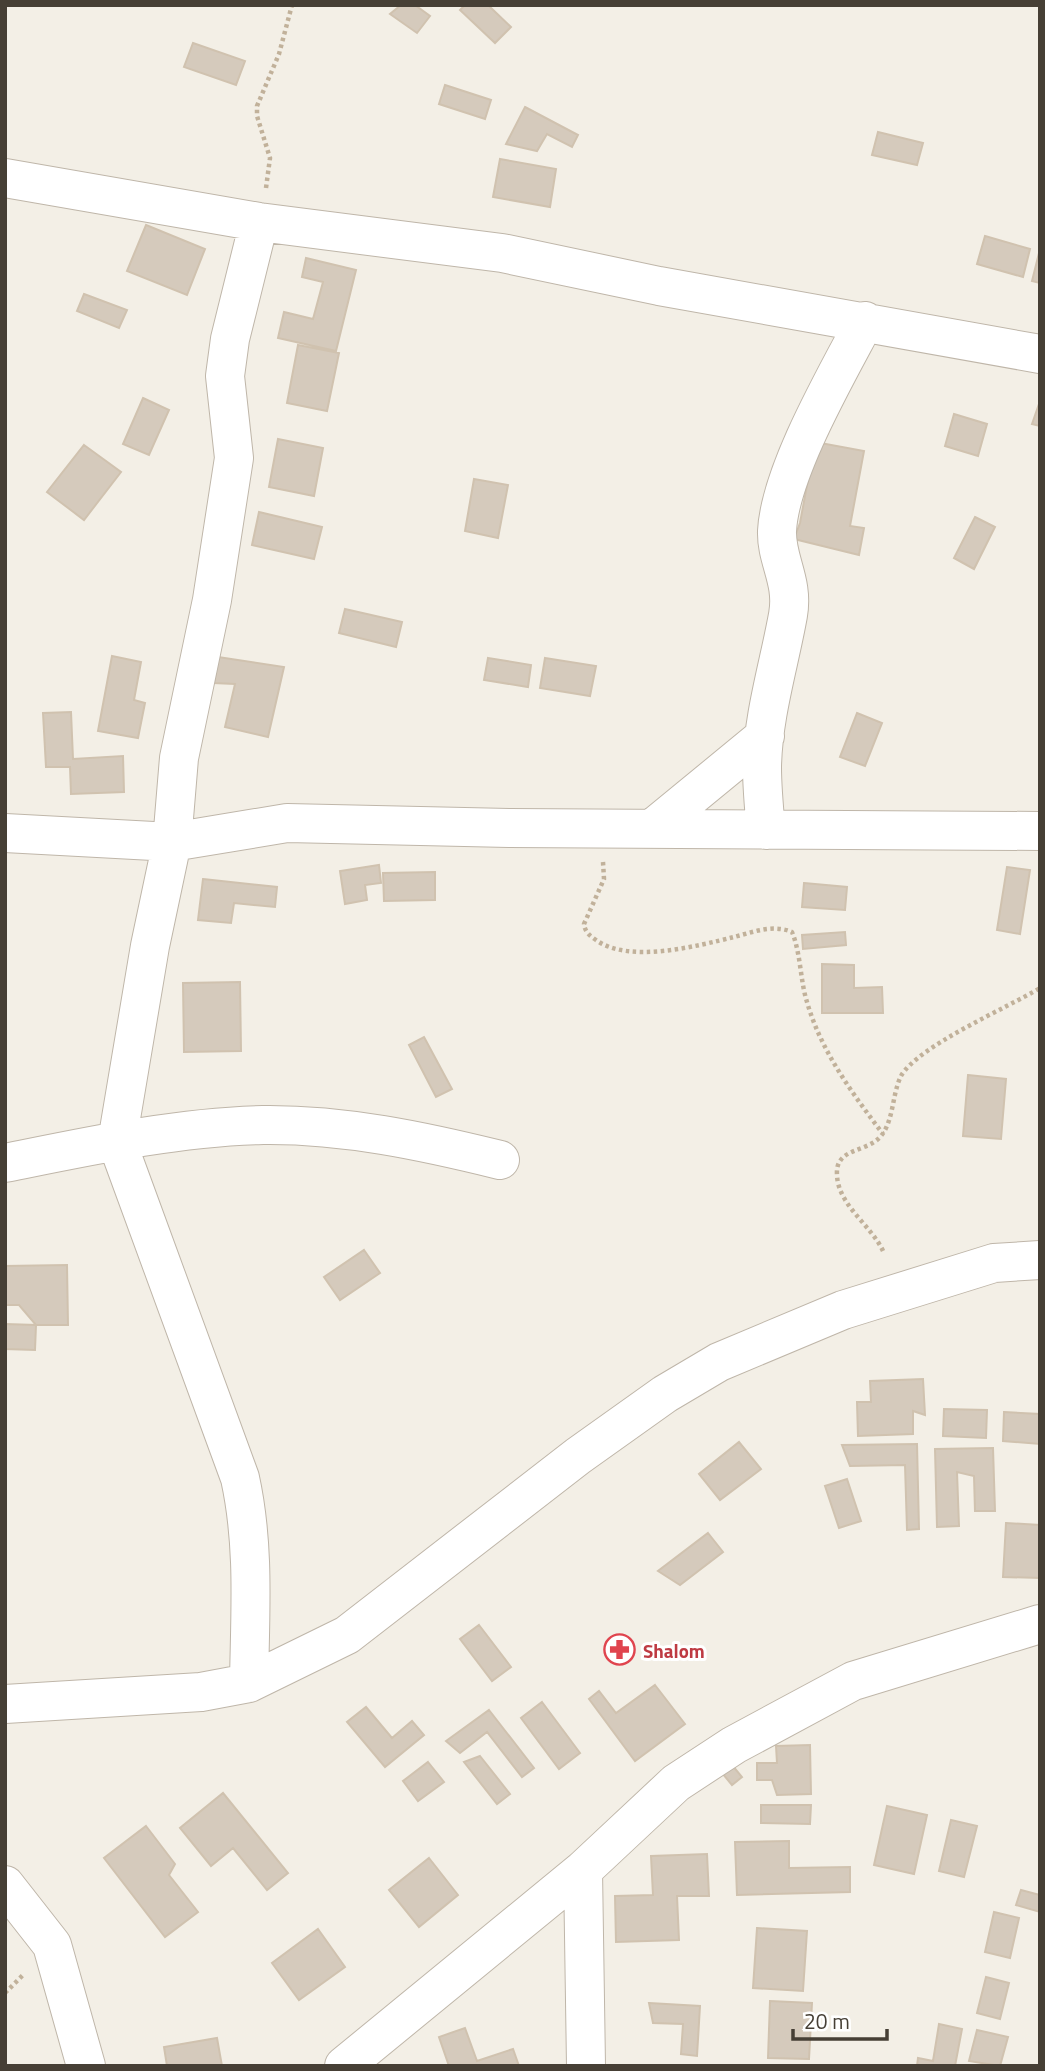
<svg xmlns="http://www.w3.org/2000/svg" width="1045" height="2071" font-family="'Titillium Web',sans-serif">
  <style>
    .building { fill: #d5cabc; stroke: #d0c2af; stroke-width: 2 }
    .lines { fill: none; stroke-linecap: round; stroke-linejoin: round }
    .minor-casing { stroke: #bfb6a9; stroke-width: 40 }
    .path { stroke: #c1b19a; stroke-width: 4.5; stroke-dasharray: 3.5 3.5; stroke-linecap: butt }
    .minor { stroke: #fff; stroke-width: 38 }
    .labels { text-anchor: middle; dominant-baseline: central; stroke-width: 6; stroke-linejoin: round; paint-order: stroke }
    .health-label { font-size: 19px; font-weight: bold; fill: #be3a42; stroke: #fff; text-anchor: start }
  </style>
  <rect width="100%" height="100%" fill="#f3efe6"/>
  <path class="building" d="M401,5H415L430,16L417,33L390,14Z
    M465,5H488L511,27L495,43L460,10Z
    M193,43L245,61L236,85L184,67Z
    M445,85L491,100L485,119L439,104Z
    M525,107L578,135L572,147L547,134L537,151L506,144Z
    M878,132L923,143L917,165L872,155Z
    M500,159L556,169L550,207L493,197Z
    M146,225L205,249L187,295L127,271Z
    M985,236L1030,249L1023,277L977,264Z
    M1040,249V283L1032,281Z
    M306,258L356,270L336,351L278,338L284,312L313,319L323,282L302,277Z
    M84,294L127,310L119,328L77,311Z
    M298,345L339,353L327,411L287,403Z
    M143,398L169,410L149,455L123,444Z
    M1040,401V426L1032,424Z
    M954,414L987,424L978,456L945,446Z
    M278,439L323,448L314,496L269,487Z
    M815,442L864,451L850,526L864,528L859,555L794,539L800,523Z
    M84,445L121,472L84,520L47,492Z
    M474,479L508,485L498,538L465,531Z
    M259,512L322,527L314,559L252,545Z
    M975,517L995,527L974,569L954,558Z
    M345,609L402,622L396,647L339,633Z
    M112,656L141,662L134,700L145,703L138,738L98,731Z
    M218,657L284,667L268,737L225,727L235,684L214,683Z
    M488,658L531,665L528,687L484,680Z
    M545,658L596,666L590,696L540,688Z
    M71,712L73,759L123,756L124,792L71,794L70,767H46L43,713Z
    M857,713L882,723L865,766L840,757Z
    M379,865L381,883L365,885L367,900L345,904L340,871Z
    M1007,867L1030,870L1020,934L997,930Z
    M435,872V900L384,901L383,873Z
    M203,879L277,887L275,907L234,903L231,923L198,920Z
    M804,883L847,887L845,910L802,907Z
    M845,932L846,945L803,949L802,935Z
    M822,964L854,965V988L882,987L883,1013H822Z
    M240,982L241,1051L184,1052L183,983Z
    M424,1037L452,1089L436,1097L409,1045Z
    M968,1075L1006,1079L1001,1139L963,1136Z
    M364,1250L380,1273L340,1300L324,1277Z
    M67,1265L68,1325H36L19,1305H5V1266Z
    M5,1324L36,1325L35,1350L5,1349Z
    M923,1379L925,1415L913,1411V1434L858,1436L857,1402H871L870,1381Z
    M944,1409L987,1410L986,1438L943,1436Z
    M1004,1412L1040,1414V1444L1003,1441Z
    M739,1442L761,1469L720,1500L699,1474Z
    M917,1444L919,1529L907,1530L905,1465L850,1466L842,1445Z
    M993,1448L995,1511H975L974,1476L957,1472L959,1526L937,1527L935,1449Z
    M847,1479L861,1521L839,1528L825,1486Z
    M1006,1523L1040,1525V1578L1003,1577Z
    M708,1533L723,1552L680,1585L658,1571Z
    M479,1625L511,1667L492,1681L460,1639Z
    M655,1685L685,1724L635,1761L589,1699L599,1691L616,1713Z
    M542,1702L580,1753L559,1769L521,1718Z
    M366,1707L392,1738L412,1721L424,1735L385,1767L347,1722Z
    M489,1710L534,1768L522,1777L487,1732L460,1753L446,1741Z
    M810,1745L811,1794L777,1795L772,1780H757V1763H777L776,1746Z
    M480,1756L510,1794L497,1804L464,1762Z
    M428,1762L444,1782L418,1801L403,1781Z
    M732,1765L742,1777L732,1785L722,1773Z
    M223,1793L288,1873L267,1890L233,1848L211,1866L180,1828Z
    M761,1805H811L810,1824L761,1823Z
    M887,1806L927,1815L914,1874L874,1865Z
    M951,1820L977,1826L964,1877L939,1871Z
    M146,1826L175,1864L169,1875L198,1912L165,1937L104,1858Z
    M789,1841V1868L850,1867V1892L737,1895L735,1842Z
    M707,1854L709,1896H677L679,1940L616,1942L615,1896L653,1895L651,1856Z
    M429,1858L458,1895L419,1927L389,1890Z
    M1021,1890L1040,1895V1912L1016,1905Z
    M994,1912L1019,1918L1010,1958L985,1952Z
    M757,1928L807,1931L803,1991L753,1988Z
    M318,1929L345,1967L299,2000L272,1963Z
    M986,1977L1009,1983L1000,2019L977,2013Z
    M770,2001L812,2003L809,2059L768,2058Z
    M649,2003L700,2006L697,2056L681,2054L683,2024L653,2023Z
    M939,2024L962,2029L955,2066H917L918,2058L933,2061Z
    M465,2028L477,2061L513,2049L519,2066H449L439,2037Z
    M977,2030L1008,2037L1000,2066L969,2061Z
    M217,2038L222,2066H167L164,2047Z"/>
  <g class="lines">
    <defs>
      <path id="minor" d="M5,178L259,222L502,253L659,286L1040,354
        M653,828L765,736
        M766,830C764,809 762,788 762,767C763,715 779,665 788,615C794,581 776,560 777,531C780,472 837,374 865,321
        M5,833L172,842L287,823L509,828L1040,831
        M5,1163C89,1146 177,1127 263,1125C343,1124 423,1141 500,1160
        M249,1683C250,1614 255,1546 240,1478L117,1142L150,946L172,842L179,758L212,600L234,458L225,376L230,339L259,222
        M5,1704L201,1692L249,1683L347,1635L578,1456L665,1394L719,1362L843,1310L994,1263L1040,1260
        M583,1870L586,2066
        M5,1885L52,1945L86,2066
        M344,2066L583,1870L676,1783L734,1745L853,1681L1040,1624"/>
    </defs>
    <use href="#minor" class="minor-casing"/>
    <path class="path" d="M266,188L270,158L257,116V106L279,54L292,5
      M603,862L604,879L584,924C585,932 590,936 596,940C629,964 697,946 734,937C753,932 773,924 792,932C801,954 800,980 807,1002C821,1051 852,1093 883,1134
      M883,1251C871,1225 838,1205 837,1175C835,1147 867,1153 881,1136C894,1120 892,1094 901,1076C918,1046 1007,1008 1040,988
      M5,1993L24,1974"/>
    <use href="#minor" class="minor"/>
  </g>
  <defs>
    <symbol id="pharmacy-ring" viewBox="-11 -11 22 22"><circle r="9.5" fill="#fff" stroke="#e0444e" stroke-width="1.5"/><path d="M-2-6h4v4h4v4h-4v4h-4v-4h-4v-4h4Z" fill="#e0444e"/></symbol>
  </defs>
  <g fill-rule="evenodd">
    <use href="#pharmacy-ring" x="602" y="1632" width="35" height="35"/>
  </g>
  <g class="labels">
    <g class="health-label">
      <text x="643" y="1650">Shalom</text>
    </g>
  </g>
  <rect width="1045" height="2071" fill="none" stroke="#463f35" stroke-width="14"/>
  <path d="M793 2029v10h94v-10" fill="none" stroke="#463f35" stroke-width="3.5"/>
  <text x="804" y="2029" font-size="21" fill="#463f35" stroke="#ffffff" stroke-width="5" paint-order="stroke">20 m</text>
</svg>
